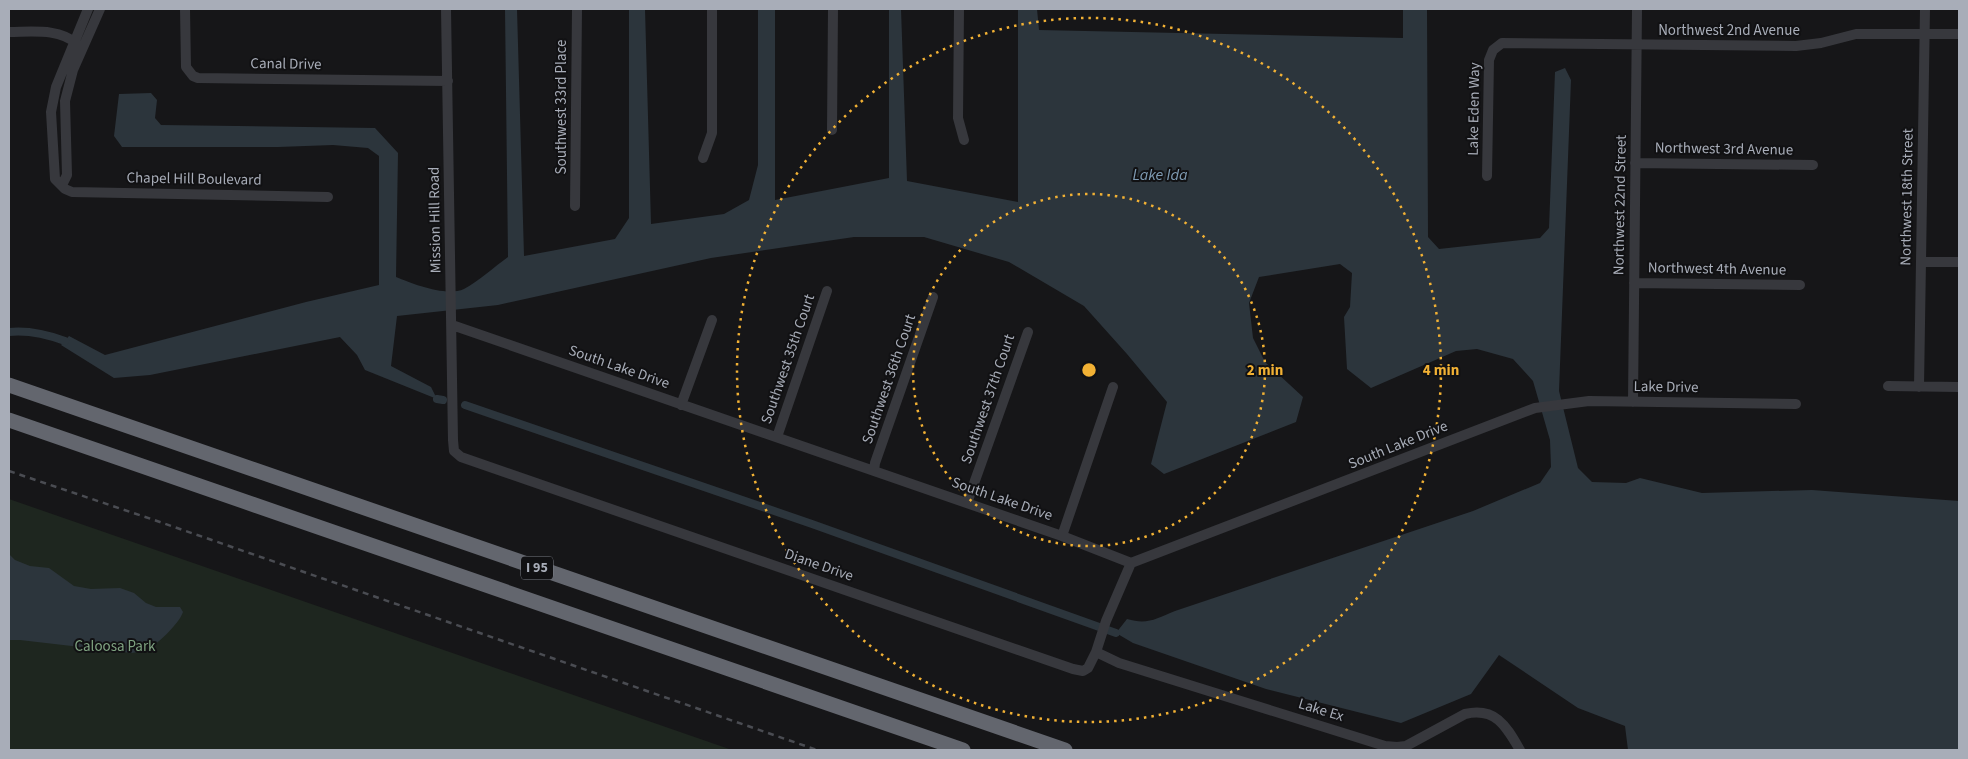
<svg xmlns="http://www.w3.org/2000/svg" width="1968" height="759" font-family="'Source Sans 3',sans-serif">
  <style>
    .green { fill: #1e261f }
    .water { fill: #2c353c }
    .lines { fill: none; stroke-linecap: round; stroke-linejoin: round }
    .canal { stroke: #2c353c; stroke-width: 8 }
    .minor { stroke: #37383d; stroke-width: 10 }
    .highway { stroke: #63666e; stroke-width: 15 }
    .rail { stroke: #4a4c52; stroke-width: 2.5; stroke-dasharray: 6 5; stroke-linecap: butt }
    .ring { fill: none; stroke: #f2b134; stroke-width: 2.5; stroke-dasharray: 2.5 5 }
    .labels { text-anchor: middle; dominant-baseline: central; stroke-width: 4; stroke-linejoin: round; paint-order: stroke }
    .shield { fill: #111113; stroke: #7b7e86; stroke-width: 1 }
    .shield-label { font-size: 14px; font-weight: bold; fill: #a8adb8 }
    .street-label { font-size: 15px; fill: #a8adb8; stroke: #111113 }
    .park-label { font-size: 15px; fill: #7fa381; stroke: #111113 }
    .water-label { font-size: 16px; font-style: italic; fill: #7f9bb3; stroke: #111113 }
    .centre { fill: #f2b134; stroke: #111113; stroke-width: 2.5 }
    .ring-label { font-size: 15px; text-anchor: middle; font-weight: bold; fill: #f2b134; stroke: #111113; stroke-width: 4; stroke-linejoin: round; paint-order: stroke }
  </style>
  <rect width="100%" height="100%" fill="#161618"/>
  <path class="green" d="M9,499L732,750H9Z"/>
  <path class="water" d="M505,9H517L524,256L615,239L629,218V9H645L651,224L724,214L749,200L758,165V9H775V200L889,178V9H901L907,181L1018,202V9H1037L1039,30L1403,38V9H1427L1428,237L1439,249L1540,238L1549,228L1555,72L1565,68L1571,80L1559,391L1578,468L1592,482L1626,483L1640,478L1702,493L1812,490L1959,501V750H1628L1625,726L1578,708L1499,655L1471,694L1401,723L1266,689L1133,643L1116,633L1127,619C1147,625 1156,619 1175,611L1473,511L1540,483L1551,467L1550,440L1533,381L1513,359L1477,349L1456,351L1371,388L1347,369L1344,317L1350,307L1352,273L1340,264L1259,277L1249,303L1253,338L1265,362L1303,397L1296,422L1164,474L1151,464L1167,402L1127,354L1084,306L1009,262L924,237H854L711,258L498,305L397,316L391,366L431,387L437,399L365,370L357,355L340,337L150,375L114,378L61,345L69,336L105,355L306,302L379,285V156L368,148L333,145L278,147H122L114,136L119,94L151,93L157,100L155,118L161,125L375,128L398,153L396,277C413,284 446,297 464,289C479,281 494,267 508,257Z
    M9,554L15,560L30,566L49,568L74,586L91,589L120,588L134,593L146,603L156,607H180L183,612C179,624 156,646 144,651C140,652 135,652 132,653L20,640H9Z"/>
  <g class="lines">
    <path class="canal" d="M9,332C28,330 46,334 65,341
      M437,399L443,400
      M465,405L812,524L1116,633"/>
    <path class="minor" d="M88,9L56,87L51,112L55,179L65,189L72,192L328,197
      M185,9L186,67L193,76L198,78L448,81
      M446,9L453,440L454,451L461,457L1073,669L1083,671L1088,668L1096,652L1106,621L1131,563
      M959,9L958,118L964,140
      M9,32C32,32 59,28 77,44
      M832,130L833,9
      M703,158L712,133V9
      M1635,163L1813,165
      M1487,176L1489,60L1493,50L1502,43L1796,46L1821,43L1856,34H1959
      M62,185L67,175L65,101L73,70L100,9
      M575,206L577,9
      M1921,262H1959
      M1634,283L1800,285
      M452,325L1062,536L1131,563L1535,408L1589,401L1796,404
      M1888,386L1959,387
      M1919,387L1925,9
      M1633,402L1637,9
      M681,405L712,320
      M777,437L827,291
      M874,471L875,463L933,297
      M967,503L1028,332
      M1062,536L1113,387
      M1096,652L1119,663L1385,746L1397,747L1406,746L1465,714C1496,707 1506,726 1520,750"/>
    <path class="highway" d="M9,385L1065,750
      M9,420L963,750"/>
    <path class="rail" d="M9,471L157,521L817,750"/>
  </g>
  <g class="ring">
    <circle cx="1089" cy="370" r="176"/>
    <circle cx="1089" cy="370" r="352"/>
  </g>
  <g class="labels">
    <rect class="shield" x="521" y="556.5" width="32" height="23" rx="4"/>
    <g class="shield-label">
      <text x="537" y="568">I 95</text>
    </g>
    <g class="street-label">
      <text x="1729" y="30">Northwest 2nd Avenue</text>
      <text transform="translate(286 64) rotate(1)">Canal Drive</text>
      <text transform="translate(561 107) rotate(-90)">Southwest 33rd Place</text>
      <text transform="translate(1474 109) rotate(-89)">Lake Eden Way</text>
      <text transform="translate(1724 149) rotate(1)">Northwest 3rd Avenue</text>
      <text transform="translate(194 179) rotate(1)">Chapel Hill Boulevard</text>
      <text transform="translate(1907 197) rotate(-89)">Northwest 18th Street</text>
      <text transform="translate(1620 205) rotate(-89)">Northwest 22nd Street</text>
      <text transform="translate(435 220) rotate(-91)">Mission Hill Road</text>
      <text transform="translate(1717 269) rotate(1)">Northwest 4th Avenue</text>
      <text transform="translate(788 359) rotate(-71)">Southwest 35th Court</text>
      <text transform="translate(619 367) rotate(19)">South Lake Drive</text>
      <text transform="translate(889 379) rotate(-71)">Southwest 36th Court</text>
      <text transform="translate(1666 387) rotate(1)">Lake Drive</text>
      <text transform="translate(988 399) rotate(-71)">Southwest 37th Court</text>
      <text transform="translate(1398 445) rotate(-22)">South Lake Drive</text>
      <text transform="translate(1002 499) rotate(19)">South Lake Drive</text>
      <text transform="translate(819 565) rotate(19)">Diane Drive</text>
      <text transform="translate(1321 710) rotate(17)">Lake Ex</text>
    </g>
    <g class="park-label">
      <text x="115" y="646">Caloosa Park</text>
    </g>
    <g class="water-label">
      <text x="1160" y="175">Lake Ida</text>
    </g>
  </g>
  <circle cx="1089" cy="370" r="8" class="centre"/>
  <g class="ring-label">
    <text x="1265" y="375">2 min</text>
    <text x="1441" y="375">4 min</text>
  </g>
  <rect width="1968" height="759" fill="none" stroke="#a8adb8" stroke-width="20"/>
</svg>
